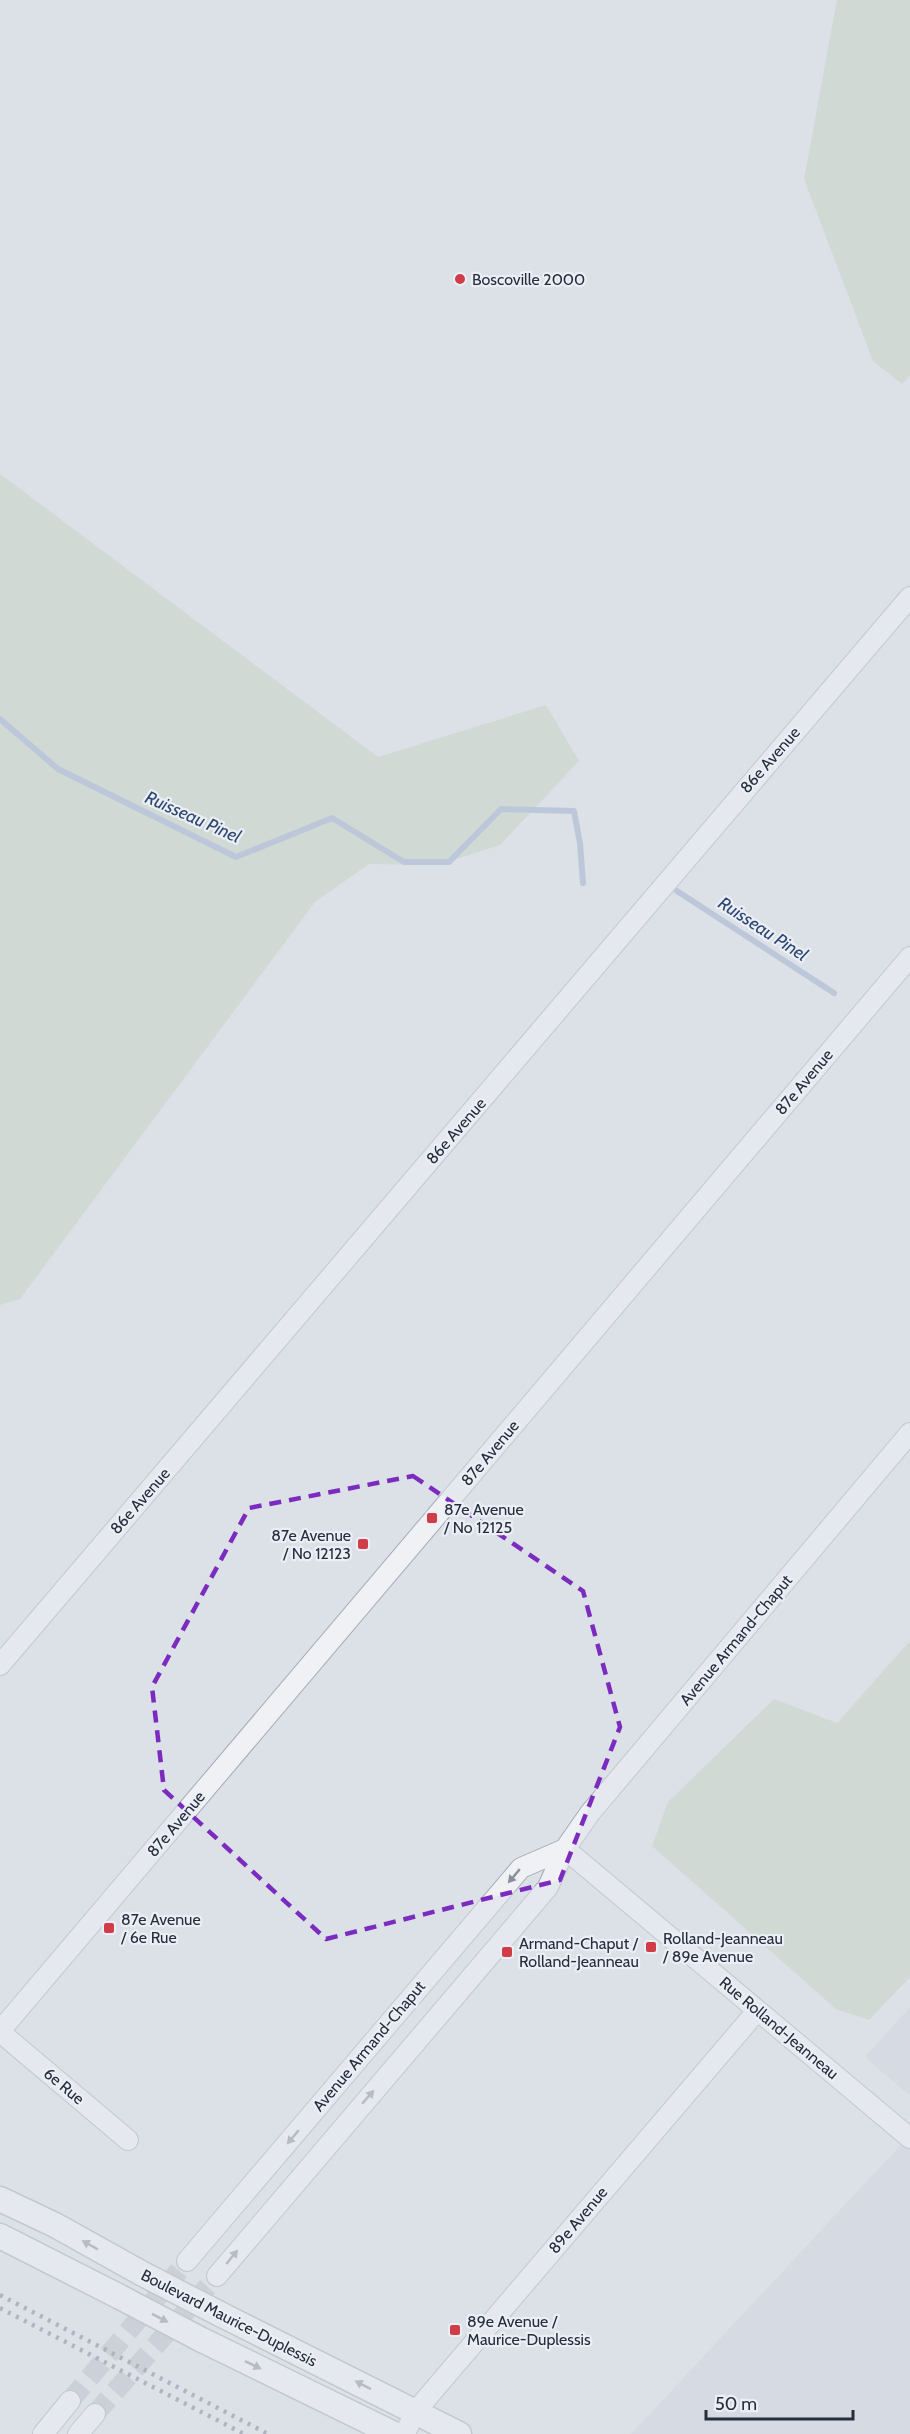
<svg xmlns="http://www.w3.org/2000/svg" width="910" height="2434" font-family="Cabin,sans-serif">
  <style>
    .built { fill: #ced2dc }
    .green { fill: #c1d1bd }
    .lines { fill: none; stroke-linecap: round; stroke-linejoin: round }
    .stream { stroke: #96abc8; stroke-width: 6 }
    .minor-tunnel { stroke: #b8bcc5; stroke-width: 20; stroke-dasharray: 20 10; stroke-linecap: butt }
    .minor-casing { stroke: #a5aab4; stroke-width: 22 }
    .tertiary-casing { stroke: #a5aab4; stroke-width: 27 }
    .minor { stroke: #eff1f5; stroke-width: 20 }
    .tertiary { stroke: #eff1f5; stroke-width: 24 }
    .rail { stroke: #757e91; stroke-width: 4.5; stroke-dasharray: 3 6; stroke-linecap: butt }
    .tertiary-bridge-casing { stroke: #a5aab4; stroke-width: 27; stroke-linecap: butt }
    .tertiary-bridge { stroke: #eff1f5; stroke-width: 24 }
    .oneway { fill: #8a8f99 }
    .marked { fill: none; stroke: #7b2cbf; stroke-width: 4.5; stroke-dasharray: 12 8; stroke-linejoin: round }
    .poi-dot { fill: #d03d49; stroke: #ebeff5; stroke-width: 2 }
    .labels { text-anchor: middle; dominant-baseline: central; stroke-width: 4.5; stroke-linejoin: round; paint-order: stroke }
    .poi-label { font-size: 16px; fill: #262d3d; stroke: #ebeff5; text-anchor: start }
    .street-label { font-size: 16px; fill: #262d3d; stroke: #ebeff5 }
    .water-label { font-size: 18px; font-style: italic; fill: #2f4872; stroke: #ebeff5 }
  </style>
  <rect width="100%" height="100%" fill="#dce0e7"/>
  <path class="built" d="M910,2007V2096L865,2057Z
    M910,2135V2434H631Z"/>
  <path class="green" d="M837,0H910V375L902,384L873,361L804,179Z
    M0,474L378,757L546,705L579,761L500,845L438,865L369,864L315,902L20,1299L0,1305Z
    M910,1641V1977L869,2020L836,2009L652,1846L668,1802L774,1699L837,1723Z"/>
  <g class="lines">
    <path class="stream" d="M0,719L58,769L236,857L332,818L404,862H449L501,809L574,811L580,843L583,883
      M677,891L834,993"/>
    <path class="minor-tunnel" d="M70,2401L187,2261
      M95,2414L217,2276"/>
    <defs>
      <path id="minor" d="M0,1665L910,597
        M565,1849L910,2138
        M0,2031L910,957
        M0,2032L128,2140
        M187,2261L521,1868L565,1849
        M217,2276L548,1887L565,1849L590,1813L910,1433
        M43,2434L70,2401
        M78,2434L95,2414
        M405,2434L415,2412L757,2011"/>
      <path id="tertiary" d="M0,2199L55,2225L141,2273
        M0,2236L120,2297
        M220,2314L459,2434
        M200,2339L394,2434"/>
    </defs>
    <use href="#minor" class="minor-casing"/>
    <use href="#tertiary" class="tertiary-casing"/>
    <use href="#minor" class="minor"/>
    <use href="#tertiary" class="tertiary"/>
    <path class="rail" d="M0,2295L268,2434
      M0,2308L244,2434"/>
    <defs>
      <path id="tertiary-bridge" d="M141,2273L220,2314
        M120,2297L200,2339"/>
    </defs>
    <use href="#tertiary-bridge" class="tertiary-bridge-casing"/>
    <use href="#tertiary-bridge" class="tertiary-bridge"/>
  </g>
  <defs><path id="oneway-solid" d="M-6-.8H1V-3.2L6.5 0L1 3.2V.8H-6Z" transform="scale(1.5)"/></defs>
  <g class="oneway">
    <use href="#oneway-solid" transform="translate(514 1876) rotate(130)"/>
    <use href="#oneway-solid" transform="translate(368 2097) rotate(-49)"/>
    <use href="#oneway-solid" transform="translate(293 2137) rotate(130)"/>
    <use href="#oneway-solid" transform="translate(90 2245) rotate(-151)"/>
    <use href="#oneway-solid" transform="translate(232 2257) rotate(-51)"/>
    <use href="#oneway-solid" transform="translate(160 2318) rotate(27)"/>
    <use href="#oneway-solid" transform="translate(253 2365) rotate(26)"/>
    <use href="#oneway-solid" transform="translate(363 2385) rotate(-153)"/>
  </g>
  <path d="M0 0H910V2434H0ZM413,1476L583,1591L620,1727L560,1880L326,1939L164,1790L152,1687L249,1508Z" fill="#dce0e7" fill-opacity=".55" fill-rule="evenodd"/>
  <path class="marked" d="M413,1476L583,1591L620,1727L560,1880L326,1939L164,1790L152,1687L249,1508Z"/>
  <g class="poi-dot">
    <circle cx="460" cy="279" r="6"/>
    <rect x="426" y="1512" width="12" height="12" rx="3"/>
    <rect x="357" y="1538" width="12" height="12" rx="3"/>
    <rect x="103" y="1922" width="12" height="12" rx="3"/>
    <rect x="645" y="1941" width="12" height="12" rx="3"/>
    <rect x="501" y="1946" width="12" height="12" rx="3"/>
    <rect x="449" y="2324" width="12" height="12" rx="3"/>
  </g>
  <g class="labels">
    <g class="poi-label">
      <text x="472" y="279">Boscoville 2000</text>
      <text x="444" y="1509">87e Avenue<tspan x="444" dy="18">/ No 12125</tspan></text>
      <text x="351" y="1535" text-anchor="end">87e Avenue<tspan x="351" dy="18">/ No 12123</tspan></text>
      <text x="121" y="1919">87e Avenue<tspan x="121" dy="18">/ 6e Rue</tspan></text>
      <text x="663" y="1938">Rolland-Jeanneau<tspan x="663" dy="18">/ 89e Avenue</tspan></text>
      <text x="519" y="1943">Armand-Chaput /<tspan x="519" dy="18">Rolland-Jeanneau</tspan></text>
      <text x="467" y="2321">89e Avenue /<tspan x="467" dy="18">Maurice-Duplessis</tspan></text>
    </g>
    <g class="street-label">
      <text transform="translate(770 760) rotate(-49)">86e Avenue</text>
      <text transform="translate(804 1082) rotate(-50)">87e Avenue</text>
      <text transform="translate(456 1131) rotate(-49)">86e Avenue</text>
      <text transform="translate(490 1453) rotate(-50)">87e Avenue</text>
      <text transform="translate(140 1501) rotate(-49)">86e Avenue</text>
      <text transform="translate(736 1640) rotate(-50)">Avenue Armand-Chaput</text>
      <text transform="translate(176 1824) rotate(-50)">87e Avenue</text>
      <text transform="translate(779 2028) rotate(40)">Rue Rolland-Jeanneau</text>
      <text transform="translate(369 2046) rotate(-50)">Avenue Armand-Chaput</text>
      <text transform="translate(64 2086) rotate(40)">6e Rue</text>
      <text transform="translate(578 2220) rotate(-50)">89e Avenue</text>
      <text transform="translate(229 2318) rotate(27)">Boulevard Maurice-Duplessis</text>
    </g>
    <g class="water-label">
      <text transform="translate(193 817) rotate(24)">Ruisseau Pinel</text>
      <text transform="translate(763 929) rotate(33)">Ruisseau Pinel</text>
    </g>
  </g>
  <path d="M706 2410v9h147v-9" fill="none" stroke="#262d3d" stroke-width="3"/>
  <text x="715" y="2410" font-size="18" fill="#262d3d" stroke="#ebeff5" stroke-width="4.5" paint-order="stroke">50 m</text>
</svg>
